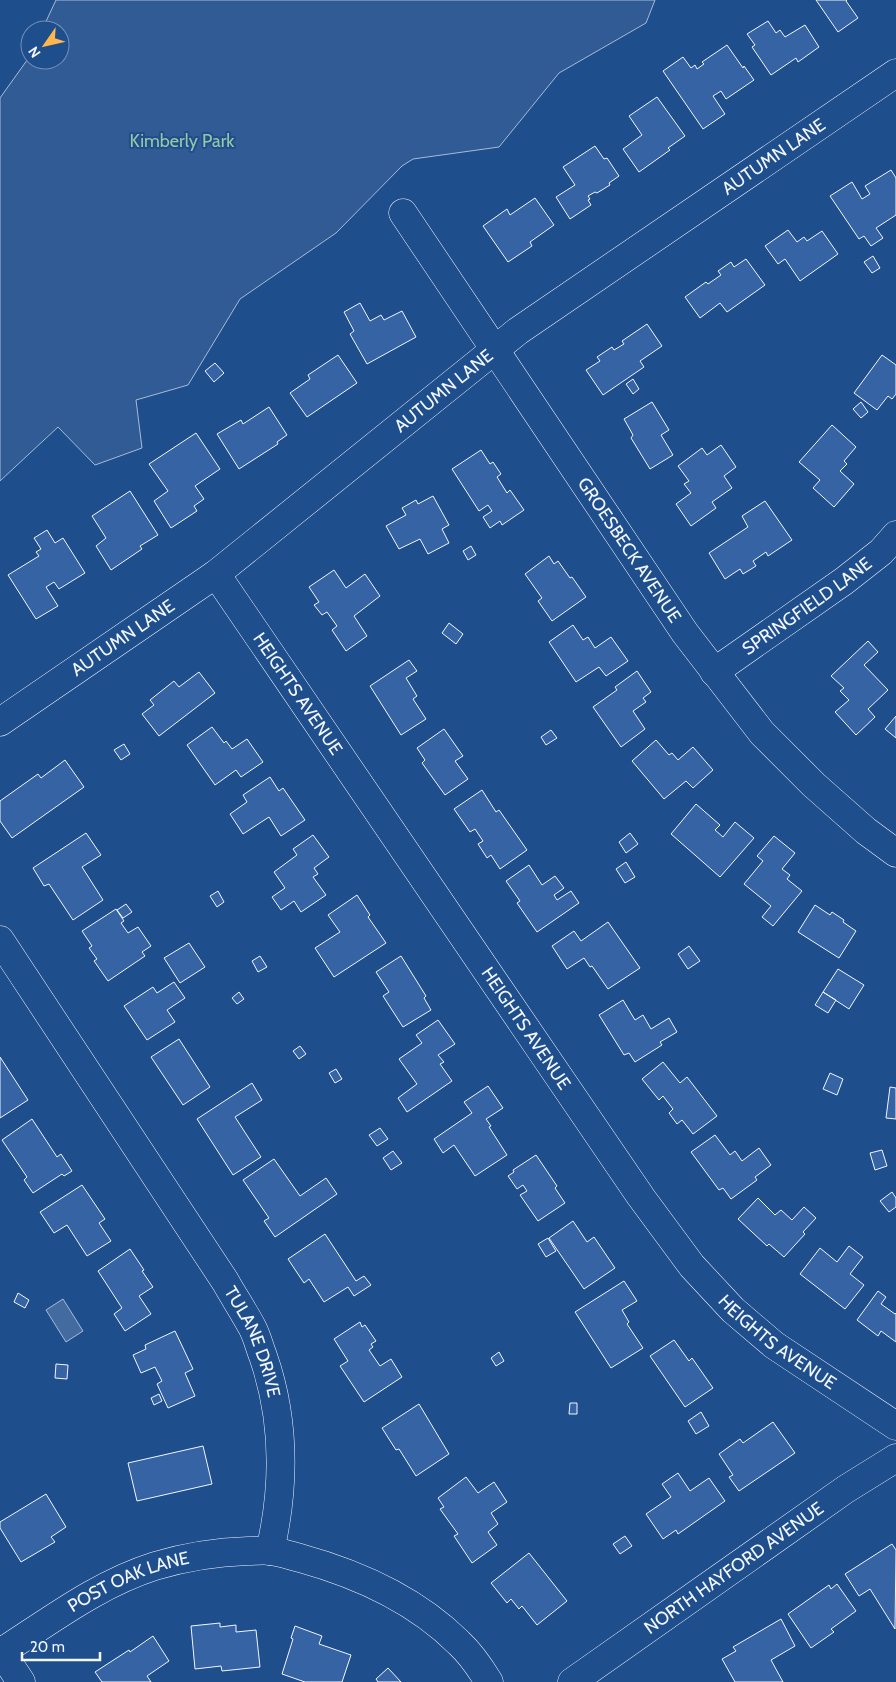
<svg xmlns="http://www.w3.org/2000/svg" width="896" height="1682" font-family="Cabin,sans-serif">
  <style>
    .built { fill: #305b95; stroke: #a8bbd7 }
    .water { fill: #446ba0; stroke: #a8bbd7 }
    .building { fill: #3563a3; stroke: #f2f6ff }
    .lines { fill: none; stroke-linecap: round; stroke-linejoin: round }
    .minor-casing { stroke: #f2f6ff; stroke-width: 29 }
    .minor { stroke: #1f4e8c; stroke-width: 28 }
    .labels { text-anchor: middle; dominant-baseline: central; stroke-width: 4; stroke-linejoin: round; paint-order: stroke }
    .park-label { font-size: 18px; fill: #97c8a6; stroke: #1f4e8c }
    .street-label { font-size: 18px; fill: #f2f6ff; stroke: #1f4e8c }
  </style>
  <rect width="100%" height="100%" fill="#1f4e8c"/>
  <path class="built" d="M56,0H655L646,23L559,73L499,147L413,159L402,166L336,233L240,299L188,385L136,400L142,448L95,465L58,427L0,481V98L30,56V60H60V30H42Z"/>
  <path class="water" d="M63,1299L83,1331L66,1342L46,1310Z"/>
  <path class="building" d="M816,0H847L846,1L858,18L838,32Z
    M768,21L776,33L780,30L785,37L805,25L819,47L798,62L796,58L771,75L752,47L755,45L747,34Z
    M727,45L743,68L744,66L754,80L726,99L721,91L713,96L725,114L703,129L663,71L683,57L691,68L695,65L697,69L704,64L702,62Z
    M657,97L685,136L668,148L670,150L639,172L623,149L642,135L629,116Z
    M595,146L604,159L607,158L619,176L609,183L610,185L597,193L595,192L588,196L590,199L588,200L591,205L570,219L556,197L575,185L563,167Z
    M891,170L896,178V215L876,228L883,238L871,246L864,236L859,239L830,196L852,182L862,199L870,194L865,186Z
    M535,198L554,225L530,242L532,246L508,262L483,226L507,209L510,215Z
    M788,230L797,242L804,237L807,241L822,231L838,254L800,281L785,259L778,264L765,246Z
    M873,256L880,268L872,273L864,262Z
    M746,259L765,285L727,312L720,303L700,318L685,297L706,282L708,284L721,275L718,271L731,262L734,267Z
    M360,303L370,321L381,315L384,320L402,311L416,337L367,364L350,334L354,331L344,312Z
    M647,324L662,346L640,361L644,367L603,395L586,370L600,361L597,357L612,347L614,350L624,344L622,341Z
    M338,355L357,383L307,417L290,393L310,379L308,375Z
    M882,355L896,365V394L892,399L888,396L877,410L854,393Z
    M215,363L224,373L214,382L205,371Z
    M633,379L639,389L633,394L626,384Z
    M652,402L669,430L661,435L673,455L650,469L631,438L633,435L624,419Z
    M861,402L868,412L861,418L853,409Z
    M269,407L287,435L277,442L278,444L239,469L217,434L241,420L243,424Z
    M832,425L856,447L844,461L847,464L840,471L854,484L834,507L813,488L820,480L799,462Z
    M196,433L220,469L195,486L204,499L194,506L197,511L171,528L154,501L168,491L149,464Z
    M721,445L736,467L724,476L732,488L712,502L716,508L691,526L676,504L691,493L684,484L689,481L678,466L702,448L707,455Z
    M481,450L490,464L493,462L501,474L497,477L507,493L510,490L524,510L502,525L500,521L490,528L483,517L492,511L488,505L479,511L452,469Z
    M130,491L158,535L140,546L142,549L111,570L96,546L106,538L92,516Z
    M433,496L449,525L442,529L449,543L428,554L420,539L399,549L386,526L406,515L402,508L416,500L418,504Z
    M765,501L792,540L768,556L766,552L753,561L756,566L743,574L740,569L725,579L709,553L748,527L742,516Z
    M47,530L55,543L63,538L85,573L59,589L54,582L46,587L58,606L36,619L8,575L39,556L36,552L41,549L34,538Z
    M471,546L476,555L468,560L463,551Z
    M549,556L554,564L558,561L570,578L572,577L586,597L552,621L538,601L542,598L525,574Z
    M334,570L346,588L365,574L380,596L354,616L367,636L346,651L332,630L337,626L327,612L322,615L314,605L319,602L309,587Z
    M449,623L463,634L456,644L442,633Z
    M573,625L583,640L588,637L595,648L611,637L628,661L606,676L599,667L576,682L549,642Z
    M868,641L878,652L864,665L888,690L868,709L875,717L856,735L835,712L849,700L840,691L844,688L831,676Z
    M409,660L417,671L406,678L417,696L413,699L426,719L401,735L370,686Z
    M637,671L651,692L643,698L646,702L633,711L645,729L621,747L593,707L617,690L615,687Z
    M199,672L215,693L159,736L142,714L154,705L150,700L174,681L179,687Z
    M896,716V738L885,729Z
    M212,727L224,743L226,741L232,749L247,739L263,762L241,777L236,770L215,785L187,745Z
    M444,729L463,756L455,761L468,779L445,795L422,763L425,760L417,748Z
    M551,730L557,738L546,745L541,737Z
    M656,740L669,755L672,753L678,760L693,747L713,770L693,788L686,781L664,799L632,761Z
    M124,744L130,754L121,760L114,750Z
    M65,760L84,787L12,838L0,821V801L38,774L41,778Z
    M270,777L279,791L283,788L305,820L281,836L269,817L243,834L230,814L247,802L243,795Z
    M482,790L496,812L499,810L527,850L500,869L491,855L487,858L478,844L483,841L475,829L470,832L454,809Z
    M696,804L720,825L715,830L723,837L735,822L754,838L720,877L671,834Z
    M86,833L101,855L82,867L103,900L73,920L49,884L44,886L33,868Z
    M630,833L638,844L626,853L619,842Z
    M313,835L329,857L314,868L318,874L313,877L326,895L301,912L294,901L281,910L272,897L285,888L274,872L297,855L293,849Z
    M774,836L795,853L782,869L790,875L787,879L802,891L773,926L762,917L771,906L744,884L763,861L757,856Z
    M626,862L635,877L625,883L616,869Z
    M529,865L542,885L555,876L564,888L554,895L557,900L571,891L579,903L537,932L517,903L520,901L506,881Z
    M218,891L224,902L217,907L210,896Z
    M357,895L370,915L368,917L386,943L334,977L315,948L340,932L328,915Z
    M126,904L132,912L123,918L117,910Z
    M815,905L830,915L832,912L844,920L843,922L856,931L839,958L798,932Z
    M116,909L124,921L121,923L128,933L138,927L151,946L142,952L145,956L108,981L94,961L97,959L89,948L92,946L82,931Z
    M608,922L640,968L608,989L592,966L590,967L584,958L567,969L552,946L574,931L581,941Z
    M189,943L205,967L180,983L164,958Z
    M689,946L700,961L688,969L678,954Z
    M260,956L267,967L258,972L252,961Z
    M401,956L426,996L424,998L431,1010L403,1027L383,996L389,992L376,972Z
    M838,969L864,985L849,1009L823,992Z
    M174,982L185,998L167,1010L175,1022L147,1040L124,1006L153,987L157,993Z
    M239,992L244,999L237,1004L232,998Z
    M823,992L836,1000L828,1013L815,1005Z
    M623,1000L635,1020L643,1015L651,1029L669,1018L677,1032L660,1042L662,1045L635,1062L629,1053L624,1055L599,1015Z
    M438,1020L455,1044L438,1055L444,1062L440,1064L452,1081L407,1112L398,1098L417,1084L399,1059L422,1043L416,1035Z
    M179,1039L210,1087L183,1105L151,1057Z
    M300,1046L306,1054L299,1059L293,1051Z
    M0,1057L28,1100L0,1118Z
    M663,1062L680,1083L687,1077L717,1116L693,1134L682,1120L677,1124L669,1113L673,1109L663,1096L659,1100L642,1079Z
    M336,1069L342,1079L335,1083L329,1073Z
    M830,1073L843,1079L837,1095L823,1089Z
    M252,1083L262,1100L235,1117L261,1157L233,1175L197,1119Z
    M488,1086L503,1108L486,1119L491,1126L489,1127L507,1155L475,1176L454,1145L443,1153L434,1139L472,1113L464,1102Z
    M890,1087L896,1088V1119L886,1118Z
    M32,1119L57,1157L61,1154L72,1171L64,1176L62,1174L33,1193L24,1180L27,1177L2,1140Z
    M380,1128L388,1139L377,1146L369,1135Z
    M715,1135L730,1155L735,1151L742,1161L759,1148L771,1165L755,1177L757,1180L731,1199L723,1188L719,1190L691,1152Z
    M882,1150L887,1166L875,1170L870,1153Z
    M393,1151L402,1163L391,1170L383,1158Z
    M536,1155L557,1186L555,1188L565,1203L538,1221L520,1195L527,1191L523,1185L517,1189L508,1176L514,1172L513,1170Z
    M274,1159L300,1196L326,1178L337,1194L275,1237L264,1221L269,1218L243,1180Z
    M82,1185L105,1219L99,1223L111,1241L87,1256L67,1225L54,1233L40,1212Z
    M892,1192L896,1198V1207L889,1212L880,1201Z
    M758,1198L775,1215L781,1210L792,1220L804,1207L816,1218L803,1232L805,1234L784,1257L769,1244L767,1246L738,1219Z
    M573,1221L587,1242L594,1237L615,1268L584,1289L549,1238Z
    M325,1234L356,1281L364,1276L371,1285L354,1296L348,1287L324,1302L309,1279L304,1283L288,1259Z
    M548,1238L556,1251L546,1257L538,1244Z
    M849,1246L863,1257L850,1274L864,1285L845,1309L800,1274L820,1248L837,1262Z
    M130,1249L144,1270L142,1271L153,1287L139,1296L151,1314L125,1331L114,1314L122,1308L98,1271Z
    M624,1281L637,1301L622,1310L629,1322L627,1324L643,1348L611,1368L575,1312Z
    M878,1291L886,1297L881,1304L895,1314L896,1313V1342L881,1331L878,1336L857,1320Z
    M18,1293L29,1300L25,1308L14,1302Z
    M360,1322L362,1327L365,1325L376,1341L371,1344L373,1347L369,1350L380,1366L391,1359L402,1377L364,1402L340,1366L348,1361L334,1339Z
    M175,1331L193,1369L185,1373L195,1396L168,1408L157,1384L162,1381L155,1367L141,1373L133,1355L146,1349L145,1345Z
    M674,1340L689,1361L692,1358L713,1388L685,1407L650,1356Z
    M499,1352L504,1361L496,1366L491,1358Z
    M56,1364L68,1365L67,1379L55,1378Z
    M159,1394L162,1401L154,1405L151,1398Z
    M570,1403H577V1414H569Z
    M419,1404L449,1454L416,1476L399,1449L396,1450L382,1428Z
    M701,1412L709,1426L696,1434L688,1421Z
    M773,1422L795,1453L739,1491L729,1477L733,1475L719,1454L740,1439L743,1443Z
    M203,1446L212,1484L137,1501L128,1463Z
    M678,1473L690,1491L709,1478L725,1501L678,1534L676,1530L663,1539L646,1514L671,1497L662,1484Z
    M466,1477L478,1493L494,1482L507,1502L491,1513L498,1524L488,1532L497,1545L472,1563L454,1536L458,1534L440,1509L444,1507L438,1498Z
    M46,1494L66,1527L51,1537L55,1542L21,1562L0,1528V1522Z
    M625,1536L632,1546L620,1554L613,1544Z
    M892,1544L896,1550L895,1629L870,1589L859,1596L845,1574Z
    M529,1553L567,1601L537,1625L522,1606L519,1609L511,1599L507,1603L491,1583Z
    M837,1584L856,1611L831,1629L834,1632L811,1648L788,1614L829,1585L831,1589Z
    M781,1619L795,1646L771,1660L783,1682H735L722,1659L736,1651L733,1647Z
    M220,1623V1627L236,1625V1632L256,1630L260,1667L222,1671L221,1666L195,1669L191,1626Z
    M295,1626L322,1636L319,1644L351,1655L342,1682H305L282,1674L293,1639L291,1638Z
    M153,1636L169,1661L147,1676L151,1682H102L95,1672L129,1650L130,1652Z
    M388,1668L401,1682H378L376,1679Z"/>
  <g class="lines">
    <defs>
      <g id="minor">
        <path id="s1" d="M403,213L685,633L762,733L814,785L866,831L896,853"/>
        <path id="s2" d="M216,574L641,1197L692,1266L733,1310L774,1345L896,1426"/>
        <path id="s3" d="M714,672L844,581L881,552L896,535"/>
        <path id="s4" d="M0,722L216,574L518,331L896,73"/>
        <path id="s5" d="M0,940L225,1281C234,1297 244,1312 252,1327C257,1336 259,1346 263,1356C285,1419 285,1486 270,1551"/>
        <path d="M0,1650L21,1682"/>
        <path id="s6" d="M0,1653C50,1621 98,1584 155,1566C185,1557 217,1552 248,1551C256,1551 264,1550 271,1551C281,1552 291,1556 300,1558C358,1574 416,1600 459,1643C471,1654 481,1669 489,1682"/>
        <path id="s7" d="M572,1682L846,1489L896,1458"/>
      </g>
    </defs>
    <use href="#minor" class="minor-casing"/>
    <use href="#minor" class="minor"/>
  </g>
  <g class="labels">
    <g class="park-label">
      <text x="182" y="141">Kimberly Park</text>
    </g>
    <g class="street-label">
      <text stroke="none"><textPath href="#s4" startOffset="959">AUTUMN LANE</textPath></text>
      <text stroke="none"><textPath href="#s4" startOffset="554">AUTUMN LANE</textPath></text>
      <text stroke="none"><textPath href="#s1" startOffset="406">GROESBECK AVENUE</textPath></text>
      <text stroke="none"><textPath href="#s3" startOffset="114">SPRINGFIELD LANE</textPath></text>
      <text stroke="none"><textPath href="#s4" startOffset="149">AUTUMN LANE</textPath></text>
      <text stroke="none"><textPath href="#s2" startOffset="145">HEIGHTS AVENUE</textPath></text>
      <text stroke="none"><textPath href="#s2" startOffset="550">HEIGHTS AVENUE</textPath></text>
      <text stroke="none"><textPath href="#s2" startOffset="955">HEIGHTS AVENUE</textPath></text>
      <text stroke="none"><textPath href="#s5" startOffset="476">TULANE DRIVE</textPath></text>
      <text stroke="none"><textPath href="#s7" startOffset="198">NORTH HAYFORD AVENUE</textPath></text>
      <text stroke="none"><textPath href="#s6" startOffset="148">POST OAK LANE</textPath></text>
    </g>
  </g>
  <g transform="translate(45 45) rotate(236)"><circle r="24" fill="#1f4e8c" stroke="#7391ba"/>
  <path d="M0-4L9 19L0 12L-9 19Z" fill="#ffb74d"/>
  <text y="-8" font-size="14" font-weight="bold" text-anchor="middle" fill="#f2f6ff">N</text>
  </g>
  <path d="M22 1652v8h78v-8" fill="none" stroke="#f2f6ff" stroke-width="2.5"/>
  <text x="30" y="1652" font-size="15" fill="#f2f6ff" stroke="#1f4e8c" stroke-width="4" paint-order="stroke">20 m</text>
</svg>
